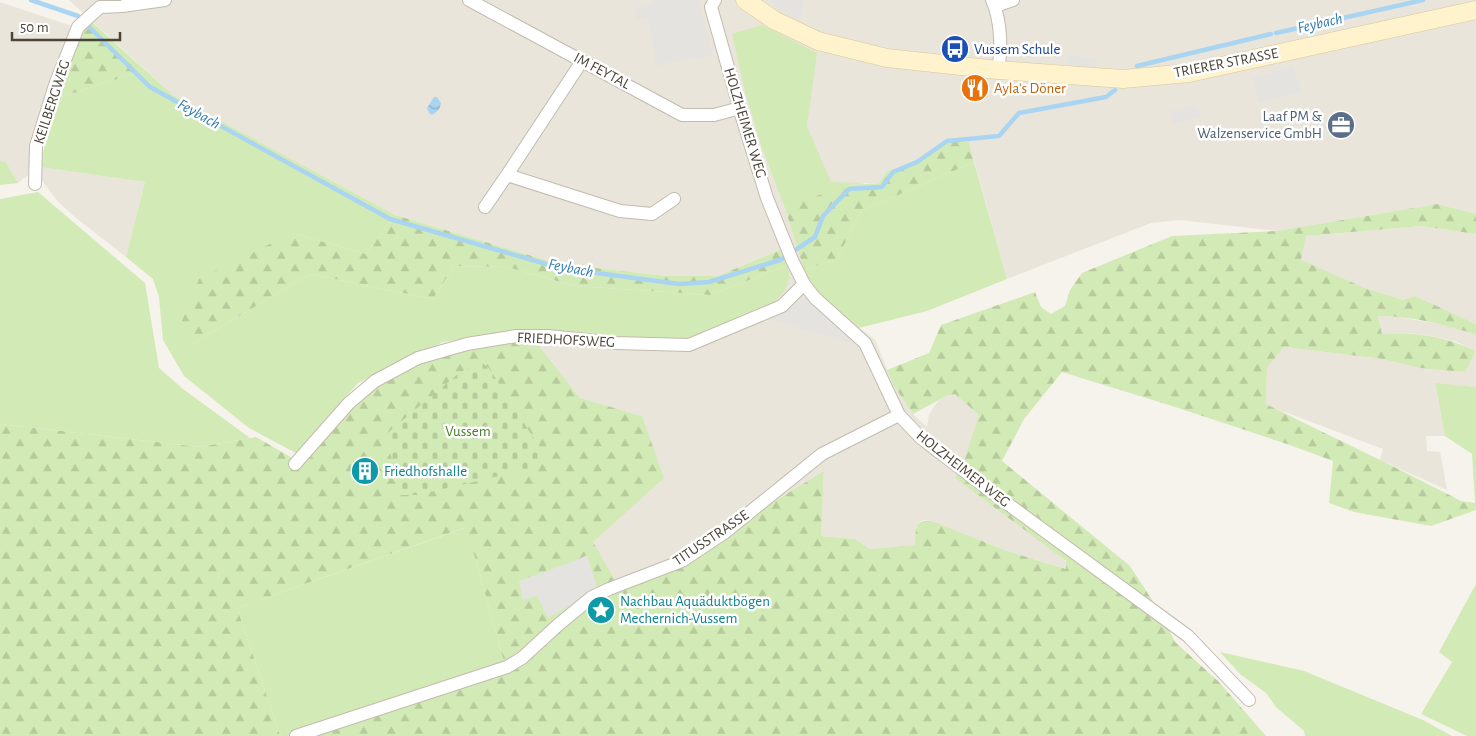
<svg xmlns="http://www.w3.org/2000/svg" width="1476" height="736" font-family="'Alegreya Sans',sans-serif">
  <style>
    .residential { fill: #eae5da }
    .grass { fill: #d2eab5 }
    .forest { fill: url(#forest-firs); fill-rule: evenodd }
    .cemetery { fill: url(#cemetery-stones) }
    .parking { fill: #e5e3e0 }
    .water { fill: url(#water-waves) }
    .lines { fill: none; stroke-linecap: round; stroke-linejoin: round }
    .stream { stroke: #a9d4f2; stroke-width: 4.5 }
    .street-casing { stroke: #c2bbae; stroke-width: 14 }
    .secondary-casing { stroke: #d6c79b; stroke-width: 19 }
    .street { stroke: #fff; stroke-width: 12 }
    .secondary { stroke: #fff3cd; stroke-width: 18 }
    .labels { text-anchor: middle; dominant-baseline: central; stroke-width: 5; stroke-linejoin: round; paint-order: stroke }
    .transit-label { font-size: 15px; fill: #164399; stroke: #fff; text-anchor: start }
    .street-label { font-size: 15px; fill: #4b4439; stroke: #fff }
    .food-label { font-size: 15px; fill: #c56008; stroke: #fff; text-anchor: start }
    .service-label { font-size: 15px; fill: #4e5e75; stroke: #fff; text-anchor: end }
    .park-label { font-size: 15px; fill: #4a7f2a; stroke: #fff }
    .culture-label { font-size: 15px; fill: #0d838f; stroke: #fff; text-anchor: start }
    .water-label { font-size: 16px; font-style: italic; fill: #2e7ab2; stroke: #fff }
  </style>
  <defs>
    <pattern id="forest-firs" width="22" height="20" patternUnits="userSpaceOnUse" patternTransform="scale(1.25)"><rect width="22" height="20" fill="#d2eab5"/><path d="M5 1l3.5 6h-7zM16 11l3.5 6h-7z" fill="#b6ca9c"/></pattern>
    <pattern id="cemetery-stones" width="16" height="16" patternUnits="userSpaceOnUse" patternTransform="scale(1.25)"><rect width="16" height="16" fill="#d2eab5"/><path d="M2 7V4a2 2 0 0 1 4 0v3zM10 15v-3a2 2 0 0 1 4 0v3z" fill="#b6ca9c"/></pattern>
    <pattern id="water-waves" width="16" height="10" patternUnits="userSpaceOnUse" patternTransform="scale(1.25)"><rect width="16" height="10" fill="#a9d4f2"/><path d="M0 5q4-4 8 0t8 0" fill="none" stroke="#8caec5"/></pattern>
  </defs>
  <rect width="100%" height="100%" fill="#f6f3ec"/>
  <path class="residential" d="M69,0H1476V214L1437,204L1277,231L1180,220L1151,223L1007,279L969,142L947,141L917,162L887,171L878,184L865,183L785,208L804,270L815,288L830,305L875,340L894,386L913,414L927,427L929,414L938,401L946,396L955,394L980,415L963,464L1066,562L1067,569L1007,551L935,522L925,520L920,521L916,527V545L870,549L855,539L821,536L824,472L707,543L616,582L592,542L642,416L580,398L536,342L790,277L782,249L718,276H668L559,264L395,215L173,95Z
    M0,2L72,26L29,167L28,175L18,183L6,162L0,161Z
    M40,167L145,182L126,257L75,217L58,202L40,178Z
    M1421,226L1476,234V324L1415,296L1403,300L1365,288L1301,261L1305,236Z
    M1378,315L1398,317L1451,326L1476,335V351L1457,342L1432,336L1409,333L1382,334Z
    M1284,347L1383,359L1464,372L1476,352V387L1435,384L1445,436H1426L1427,451L1440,452L1447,490L1380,460L1383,449L1266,405L1267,368Z"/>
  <path class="grass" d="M762,25L817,53L807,126L831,182L865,183L848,185L846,188L785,208L761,145L745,91L732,34Z
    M145,70L173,95L395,215L366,254L292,233L192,344L310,274L433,299L454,266L507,267L575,286L711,295L787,265L790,277L785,291L775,301L687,340L516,331L443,342L358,383L296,453L249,428L184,376L163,340L159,297L153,279L126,257L145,182L40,167L55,99Z
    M0,161L6,162L18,183L0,185Z
    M974,162L1007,279L927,311L859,328L830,305L815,288L804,270L837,259L861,211Z
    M38,192L145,283L159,368L183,389L250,438L200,447L0,424V199Z
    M1435,383L1476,387V509L1461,501L1475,503L1472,454L1445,436Z
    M465,528L474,554L505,665L280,735L237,608Z
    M1476,584V736H1467L1421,714L1452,662L1439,652Z
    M1220,652L1304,671L1423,720L1452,736H1305L1304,731L1276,707L1266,693L1240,674Z"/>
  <path class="forest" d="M91,21L145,70L55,99L79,32Z
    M947,141L969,142L974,162L861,211L837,259L804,270L785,208C816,197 845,182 878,184L887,171L917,162Z
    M1437,204L1476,214V234L1421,226L1306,236L1301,260L1365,288L1403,300L1415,296L1476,324V335C1446,324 1410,316 1378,316L1382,334C1419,332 1443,336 1476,351L1465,372L1421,368L1383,359L1284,347L1267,368L1266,404C1336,439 1407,472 1476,509V510L1431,526L1354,512L1329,503L1333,461L1287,444L1172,406L1062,372L1024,419L1002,461L1130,566L1158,609L1175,642L1219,682L1266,736H0V424L200,447L256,437L301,463L377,383L421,362L468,348L514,340L536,342L580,398L642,416L664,478L593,542L616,582L707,543L824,471L821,536L855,539L870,549L915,545C917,528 912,518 935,522L1007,551L1066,569V561L955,478L963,464L979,415L955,394L946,396L913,414L894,386L887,370L929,353L941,325L1035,292L1041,307L1051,314L1065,306L1070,290L1082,273L1172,236L1277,231ZM464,528L474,554L505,665L280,735L237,608Z
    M395,215L559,264L668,276H718L782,249L787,265L711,295L575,286L507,267L454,266L433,299L310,274L192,344L178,331L199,279L292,233L366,254Z"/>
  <path class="cemetery" d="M479,361L489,368L543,453L534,468L417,495H402L385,435L458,374Z"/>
  <path class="parking" d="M656,0H699L713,56L673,62L655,66L653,59L656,57L648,18L638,19L635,8Z
    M774,0H804L799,20L773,6Z
    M1068,55L1096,59V67L1067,65Z
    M1293,66L1302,92L1258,103L1253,78Z
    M1195,104L1201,117L1174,124L1170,112Z
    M806,297L853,339L850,343L769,319Z
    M587,555L597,587L586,596L548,618L537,596L523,600L519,581L577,560Z"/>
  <path class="water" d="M434,97H437L441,103L439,110L432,115L429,113L427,108Z"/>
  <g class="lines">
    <path class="stream" d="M31,0L78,16L150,87L390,219L560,268L679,284L709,282L780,260L815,237L823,216L849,189L882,187L893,172L917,162L947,141L999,136L1019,113L1106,97L1115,90
      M1276,33L1423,0
      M1137,66L1271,34"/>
    <defs>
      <path id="street" d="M469,0L682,115H714L740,108
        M715,0L711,7L744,124L767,198L792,260L804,284L815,298L865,343L899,415L921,438L943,455L1001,499L1188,636L1249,700
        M992,0C1001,20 1002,49 998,70
        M995,6L1013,0
        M582,61L507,175L620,211L652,214L674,199
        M35,184L36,146L55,85L78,27L100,7L122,6L165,0
        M485,207L507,175
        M295,464L349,403L375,381L418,358L467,344L516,336H548L616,343L689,345L782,306L804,284
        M296,736L507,667L522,658L558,625L592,597L609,589L682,561L724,533L822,454L899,415"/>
      <path id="secondary" d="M745,0L774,20L818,41L887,58L998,70L1123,79L1189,73L1476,10"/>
    </defs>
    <use href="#street" class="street-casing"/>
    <use href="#secondary" class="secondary-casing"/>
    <use href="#street" class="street"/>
    <use href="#secondary" class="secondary"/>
  </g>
  <defs>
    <symbol id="bus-disc" viewBox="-11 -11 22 22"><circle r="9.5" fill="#1a4fb4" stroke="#fff"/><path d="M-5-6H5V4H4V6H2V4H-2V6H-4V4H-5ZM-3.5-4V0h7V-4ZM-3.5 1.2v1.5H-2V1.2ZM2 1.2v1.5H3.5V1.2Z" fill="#fff"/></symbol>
    <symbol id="restaurant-disc" viewBox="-11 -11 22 22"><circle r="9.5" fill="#e8710a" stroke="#fff"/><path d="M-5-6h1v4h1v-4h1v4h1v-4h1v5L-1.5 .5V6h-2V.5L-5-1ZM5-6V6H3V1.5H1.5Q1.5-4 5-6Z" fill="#fff"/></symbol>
    <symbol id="office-disc" viewBox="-11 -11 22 22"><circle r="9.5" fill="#5c6f8a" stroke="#fff"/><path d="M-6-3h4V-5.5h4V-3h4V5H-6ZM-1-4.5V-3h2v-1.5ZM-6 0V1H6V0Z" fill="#fff"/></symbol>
    <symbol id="building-disc" viewBox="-11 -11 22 22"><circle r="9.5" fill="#0f9aa8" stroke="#fff"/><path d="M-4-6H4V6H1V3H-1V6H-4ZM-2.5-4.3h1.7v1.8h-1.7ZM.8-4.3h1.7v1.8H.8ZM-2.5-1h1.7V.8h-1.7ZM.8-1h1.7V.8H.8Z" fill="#fff"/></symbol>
    <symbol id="sight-disc" viewBox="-11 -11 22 22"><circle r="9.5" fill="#0f9aa8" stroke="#fff"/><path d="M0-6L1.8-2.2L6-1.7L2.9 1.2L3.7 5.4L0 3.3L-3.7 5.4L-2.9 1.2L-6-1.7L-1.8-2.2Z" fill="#fff"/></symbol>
  </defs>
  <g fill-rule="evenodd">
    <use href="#bus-disc" x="939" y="33" width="32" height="32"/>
    <use href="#restaurant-disc" x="959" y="72" width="32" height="32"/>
    <use href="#office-disc" x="1325" y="109" width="32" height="32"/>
    <use href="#building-disc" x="349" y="455" width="32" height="32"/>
    <use href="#sight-disc" x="585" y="594" width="32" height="32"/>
  </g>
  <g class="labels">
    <g class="transit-label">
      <text x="974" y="49">Vussem Schule</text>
    </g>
    <g class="street-label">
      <text transform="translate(1226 63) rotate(-11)">TRIERER STRASSE</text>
      <text transform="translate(602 71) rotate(28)">IM FEYTAL</text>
      <text transform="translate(52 102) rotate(-72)">KEILBERGWEG</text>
      <text transform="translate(745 123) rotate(73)">HOLZHEIMER WEG</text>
      <text transform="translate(566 340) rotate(3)">FRIEDHOFSWEG</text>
      <text transform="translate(963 469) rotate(38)">HOLZHEIMER WEG</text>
      <text transform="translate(711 538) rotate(-34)">TITUSSTRASSE</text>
    </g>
    <g class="food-label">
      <text x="994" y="88">Ayla's Döner</text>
    </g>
    <g class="service-label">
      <text x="1322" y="116">Laaf PM &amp;<tspan x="1322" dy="17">Walzenservice GmbH</tspan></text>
    </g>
    <g class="park-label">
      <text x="468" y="431">Vussem</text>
    </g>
    <g class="culture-label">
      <text x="384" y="471">Friedhofshalle</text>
      <text x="620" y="601">Nachbau Aquäduktbögen<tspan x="620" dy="17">Mechernich-Vussem</tspan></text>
    </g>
    <g class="water-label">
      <text transform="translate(1320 23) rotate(-13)">Feybach</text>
      <text transform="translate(199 114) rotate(29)">Feybach</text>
      <text transform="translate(571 268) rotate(11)">Feybach</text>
    </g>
  </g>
  <path d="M12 32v8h108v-8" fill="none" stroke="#4b4439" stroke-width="2.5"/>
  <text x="20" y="32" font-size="15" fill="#4b4439" stroke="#ffffff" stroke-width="4" paint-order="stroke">50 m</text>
</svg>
